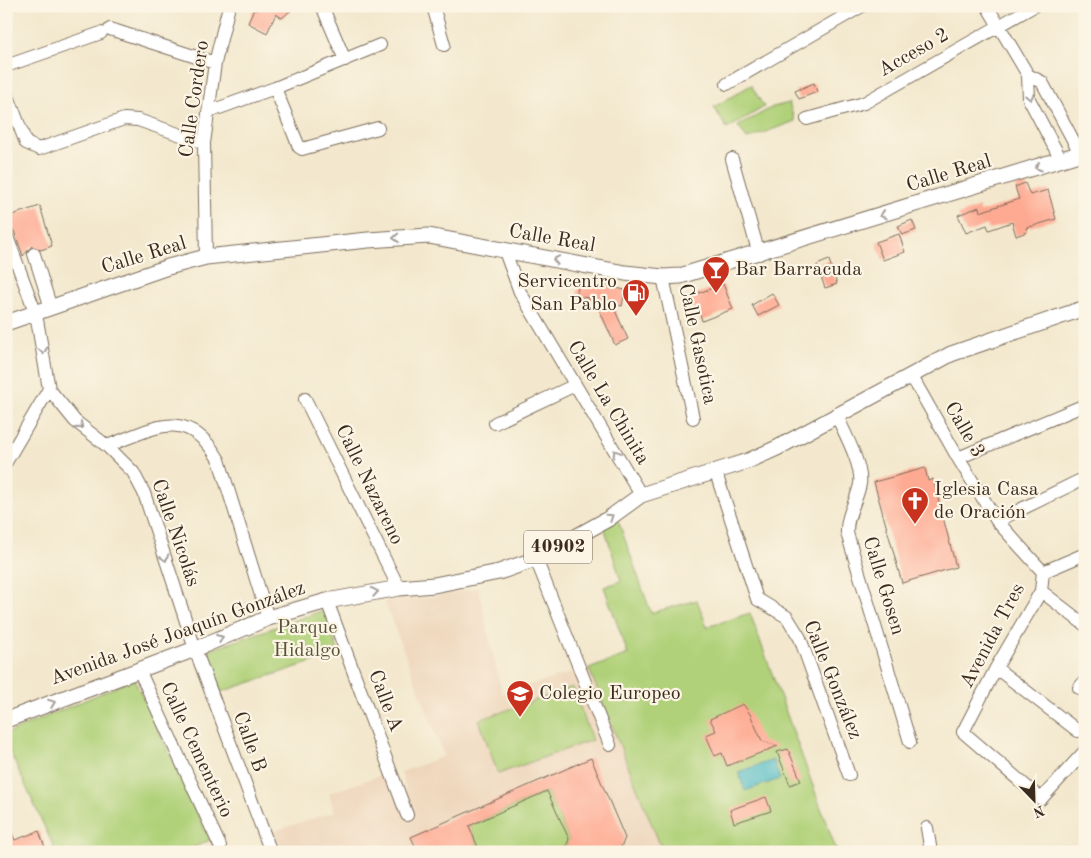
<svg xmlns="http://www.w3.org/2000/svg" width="1091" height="858" font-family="'Old Standard TT',serif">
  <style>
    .built { fill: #eed6bb }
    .green { fill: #b0d179; stroke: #767e4c }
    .water { fill: #4cbac5; stroke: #447272 }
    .building { fill: #fea991 }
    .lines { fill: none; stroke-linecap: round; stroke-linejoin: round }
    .minor-casing { stroke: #7b6c5b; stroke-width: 14 }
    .major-casing { stroke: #7b6c5b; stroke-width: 17 }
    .minor { stroke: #fff; stroke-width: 12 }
    .major { stroke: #fff; stroke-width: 15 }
    .oneway { stroke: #a79f9a }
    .labels { text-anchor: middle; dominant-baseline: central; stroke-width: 4.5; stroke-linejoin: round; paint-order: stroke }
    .shield { fill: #fcf5e5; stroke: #75675a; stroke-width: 1 }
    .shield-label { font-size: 19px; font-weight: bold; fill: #3b2a1e }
    .street-label { font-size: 20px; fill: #3b2a1e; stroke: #fcf5e5 }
    .poi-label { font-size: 20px; fill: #3b2a1e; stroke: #fcf5e5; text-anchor: start }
    .park-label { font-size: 20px; fill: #585435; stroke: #fcf5e5 }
  </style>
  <rect width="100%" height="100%" fill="#fcf5e5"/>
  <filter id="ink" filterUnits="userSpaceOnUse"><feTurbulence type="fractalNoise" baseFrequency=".02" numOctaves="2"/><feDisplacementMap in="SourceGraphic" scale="10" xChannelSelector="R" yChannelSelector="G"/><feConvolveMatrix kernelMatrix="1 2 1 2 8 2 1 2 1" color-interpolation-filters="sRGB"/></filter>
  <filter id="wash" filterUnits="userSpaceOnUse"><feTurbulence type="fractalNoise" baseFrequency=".0096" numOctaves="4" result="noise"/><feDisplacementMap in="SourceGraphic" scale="20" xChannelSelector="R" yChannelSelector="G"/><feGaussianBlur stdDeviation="1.12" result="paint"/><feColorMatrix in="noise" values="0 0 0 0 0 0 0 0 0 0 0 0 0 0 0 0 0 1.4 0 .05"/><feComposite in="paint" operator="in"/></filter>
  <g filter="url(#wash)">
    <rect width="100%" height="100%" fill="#f3e8cd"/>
    <path class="built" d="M478,587L502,693L589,668L663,852H282L274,831L334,812L329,793L387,773L395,799L407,795L401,772L444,756L384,600L431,597Z"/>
    <path class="green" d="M751,85L764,107L727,129L714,107Z
      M789,103L795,121L747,139L738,126L773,107Z
      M618,520L651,613L697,600L707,627L750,613L837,852H663L589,669L628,654L604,587L621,581L604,526Z
      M324,610L339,653L221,692L207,651Z
      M134,679L210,840L184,852H56L6,743V734Z
      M573,687L592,740L498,774L479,720Z
      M547,791L569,839L564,852H480L469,826Z"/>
    <path class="water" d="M773,760L780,779L745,791L738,772Z"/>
    <g id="blocks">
      <path class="building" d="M258,6H296L282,18L276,14L267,33L248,23L254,9L257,10Z
        M814,83L817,92L799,99L795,91Z
        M1025,183L1030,195L1048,190L1056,219L1026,228L1027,232L1016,236L1012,222L989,230L987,225L966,233L958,215L979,207L980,212L1019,199L1015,187Z
        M40,206L52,246L41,250L32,246L23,256L14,231L7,226L6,217Z
        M912,220L916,230L902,235L898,226Z
        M899,234L905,252L883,260L876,242Z
        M829,260L837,284L825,288L817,265Z
        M580,280L625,290L622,306L612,304L628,339L615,345L599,309L587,308L589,298L576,296Z
        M723,284L733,309L702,321L698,308L693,310L688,297Z
        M772,293L779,305L758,316L752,305Z
        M925,468L928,481L933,479L956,567L902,583L874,482Z
        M743,704L750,714L762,741L778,746L727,766L722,753L715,756L706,735L716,731L710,719Z
        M788,749L801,781L790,785L777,752Z
        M591,758L625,838L619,852H564L569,839L547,791L469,826L480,852H418L411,837Z
        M766,797L771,811L734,823L730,810Z
        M6,820L15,840L39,831L46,850L40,852H6Z"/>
    </g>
  </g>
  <g filter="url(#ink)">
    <use href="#blocks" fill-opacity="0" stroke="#7b6c5b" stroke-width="1"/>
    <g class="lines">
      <defs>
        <path id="minor" d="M322,6L345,60
          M433,6L444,45
          M987,6L1028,75L1029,99L1061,160
          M110,29L215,63
          M6,66L101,33
          M1028,75L1042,82L1080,153
          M727,84L862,6
          M275,88L299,147L302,149L378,128
          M6,91L26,143L39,149L124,119L138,120L204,143
          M208,112L275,88L380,45
          M807,119L864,103L1034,6
          M732,159L759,254
          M6,234L36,314L49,389L75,421L107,446L133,472L144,493L195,649L269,847
          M504,249L520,292L641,495
          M34,254L51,308
          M206,257L204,143L215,63L229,6
          M663,277L693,418
          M911,375L958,458L997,521L1043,572
          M305,399L399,588
          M836,414C844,432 863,466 860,484C857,501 846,515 847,533L910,742
          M495,423L575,385
          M107,446C155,428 187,405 219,460L268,618
          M958,458L1085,405
          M6,462L49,389
          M715,470L757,599L787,617L800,638L849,775
          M997,521L1085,478
          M536,559L610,745
          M1043,572L1041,591L996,668L963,732L1041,799L1085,751
          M1043,572L1085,554
          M1041,591L1085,625
          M327,601L407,815
          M996,668L1078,731
          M139,670L220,846
          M1079,688L1085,681
          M927,828L931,852"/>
        <path id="major" d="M6,323L168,267L206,257L368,240L429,236L625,273L663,277L680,276L1085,152
          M6,720L195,649L268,618L327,601L399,588L434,585L499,572L536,559L608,519L641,495L748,461L777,448L951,354L1085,308"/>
      </defs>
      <use href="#minor" class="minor-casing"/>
      <use href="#major" class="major-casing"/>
      <use href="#minor" class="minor"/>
      <use href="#major" class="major"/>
    </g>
    <defs><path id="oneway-chevron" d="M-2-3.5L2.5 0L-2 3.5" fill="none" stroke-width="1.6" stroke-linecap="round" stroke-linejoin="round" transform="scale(1.25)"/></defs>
    <g class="oneway">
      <use href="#oneway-chevron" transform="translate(1030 97) rotate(78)"/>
      <use href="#oneway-chevron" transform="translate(1038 167) rotate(163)"/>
      <use href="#oneway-chevron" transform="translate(883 215) rotate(163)"/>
      <use href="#oneway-chevron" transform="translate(396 238) rotate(176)"/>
      <use href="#oneway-chevron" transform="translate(556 260) rotate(-169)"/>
      <use href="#oneway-chevron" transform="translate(43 351) rotate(81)"/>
      <use href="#oneway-chevron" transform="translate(80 426) rotate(40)"/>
      <use href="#oneway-chevron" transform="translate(616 453) rotate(-121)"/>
      <use href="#oneway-chevron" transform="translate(610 517) rotate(-34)"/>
      <use href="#oneway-chevron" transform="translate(165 558) rotate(72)"/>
      <use href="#oneway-chevron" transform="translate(375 592) rotate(-10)"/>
      <use href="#oneway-chevron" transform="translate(220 638) rotate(-23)"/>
      <use href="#oneway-chevron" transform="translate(52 703) rotate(-21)"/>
    </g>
  </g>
  <defs>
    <symbol id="bar-pin" viewBox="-11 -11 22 30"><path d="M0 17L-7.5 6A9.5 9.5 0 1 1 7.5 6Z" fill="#c8321e" stroke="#fcf5e5"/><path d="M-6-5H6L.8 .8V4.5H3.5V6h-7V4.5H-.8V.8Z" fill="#fff"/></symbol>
    <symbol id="fuel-pin" viewBox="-11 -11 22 30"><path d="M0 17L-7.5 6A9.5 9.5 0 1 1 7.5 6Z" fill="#c8321e" stroke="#fcf5e5"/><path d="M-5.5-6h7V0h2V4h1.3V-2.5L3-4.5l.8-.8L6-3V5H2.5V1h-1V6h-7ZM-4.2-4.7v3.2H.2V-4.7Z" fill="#fff"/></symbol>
    <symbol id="church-pin" viewBox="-11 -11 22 30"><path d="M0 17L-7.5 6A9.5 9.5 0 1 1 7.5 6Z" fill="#c8321e" stroke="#fcf5e5"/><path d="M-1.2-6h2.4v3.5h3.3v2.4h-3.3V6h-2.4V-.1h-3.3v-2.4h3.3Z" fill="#fff"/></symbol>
    <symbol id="school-pin" viewBox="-11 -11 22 30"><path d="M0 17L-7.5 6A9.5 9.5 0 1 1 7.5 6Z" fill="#c8321e" stroke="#fcf5e5"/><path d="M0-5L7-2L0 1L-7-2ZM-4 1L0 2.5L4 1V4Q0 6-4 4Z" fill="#fff"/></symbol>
  </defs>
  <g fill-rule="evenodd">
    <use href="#bar-pin" x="700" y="254" width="32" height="43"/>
    <use href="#fuel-pin" x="620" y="277" width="32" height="43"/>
    <use href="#church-pin" x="899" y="485" width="32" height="43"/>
    <use href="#school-pin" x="504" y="678" width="32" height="43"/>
  </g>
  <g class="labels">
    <rect class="shield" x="524" y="530.5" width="68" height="33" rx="4"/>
    <g class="shield-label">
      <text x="558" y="547">40902</text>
    </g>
    <g class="street-label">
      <text transform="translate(914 53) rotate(-30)">Acceso 2</text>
      <text transform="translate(195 99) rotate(-82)">Calle Cordero</text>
      <text transform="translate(949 174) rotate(-17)">Calle Real</text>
      <text transform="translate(552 239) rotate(10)">Calle Real</text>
      <text transform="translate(144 256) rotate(-17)">Calle Real</text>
      <text transform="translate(697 344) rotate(78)">Calle Gasotica</text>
      <text transform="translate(608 403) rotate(59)">Calle La Chinita</text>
      <text transform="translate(964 430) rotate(60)">Calle 3</text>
      <text transform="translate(369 485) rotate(64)">Calle Nazareno</text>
      <text transform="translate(175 533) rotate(71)">Calle Nicolás</text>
      <text transform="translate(883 586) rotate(73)">Calle Gosen</text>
      <text transform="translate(178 634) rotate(-20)">Avenida José Joaquín González</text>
      <text transform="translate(993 636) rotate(-62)">Avenida Tres</text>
      <text transform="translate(832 680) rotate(68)">Calle González</text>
      <text transform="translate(385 701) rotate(69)">Calle A</text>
      <text transform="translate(249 742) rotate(70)">Calle B</text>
      <text transform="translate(196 750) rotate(65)">Calle Cementerio</text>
    </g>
    <g class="poi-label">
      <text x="735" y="270">Bar Barracuda</text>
      <text x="617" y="282" text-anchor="end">Servicentro<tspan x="617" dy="23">San Pablo</tspan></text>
      <text x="934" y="490">Iglesia Casa<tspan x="934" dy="23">de Oración</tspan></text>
      <text x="539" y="694">Colegio Europeo</text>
    </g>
    <g class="park-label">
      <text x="307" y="628">Parque<tspan x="307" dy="23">Hidalgo</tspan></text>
    </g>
  </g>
  <rect width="1091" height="858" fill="none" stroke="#fcf5e5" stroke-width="25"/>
  <g transform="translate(1034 800) rotate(157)" stroke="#fcf5e5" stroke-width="4" paint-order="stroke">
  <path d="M0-4L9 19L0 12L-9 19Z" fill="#3b2a1e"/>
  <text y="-8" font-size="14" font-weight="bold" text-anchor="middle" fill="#3b2a1e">N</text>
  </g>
</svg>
